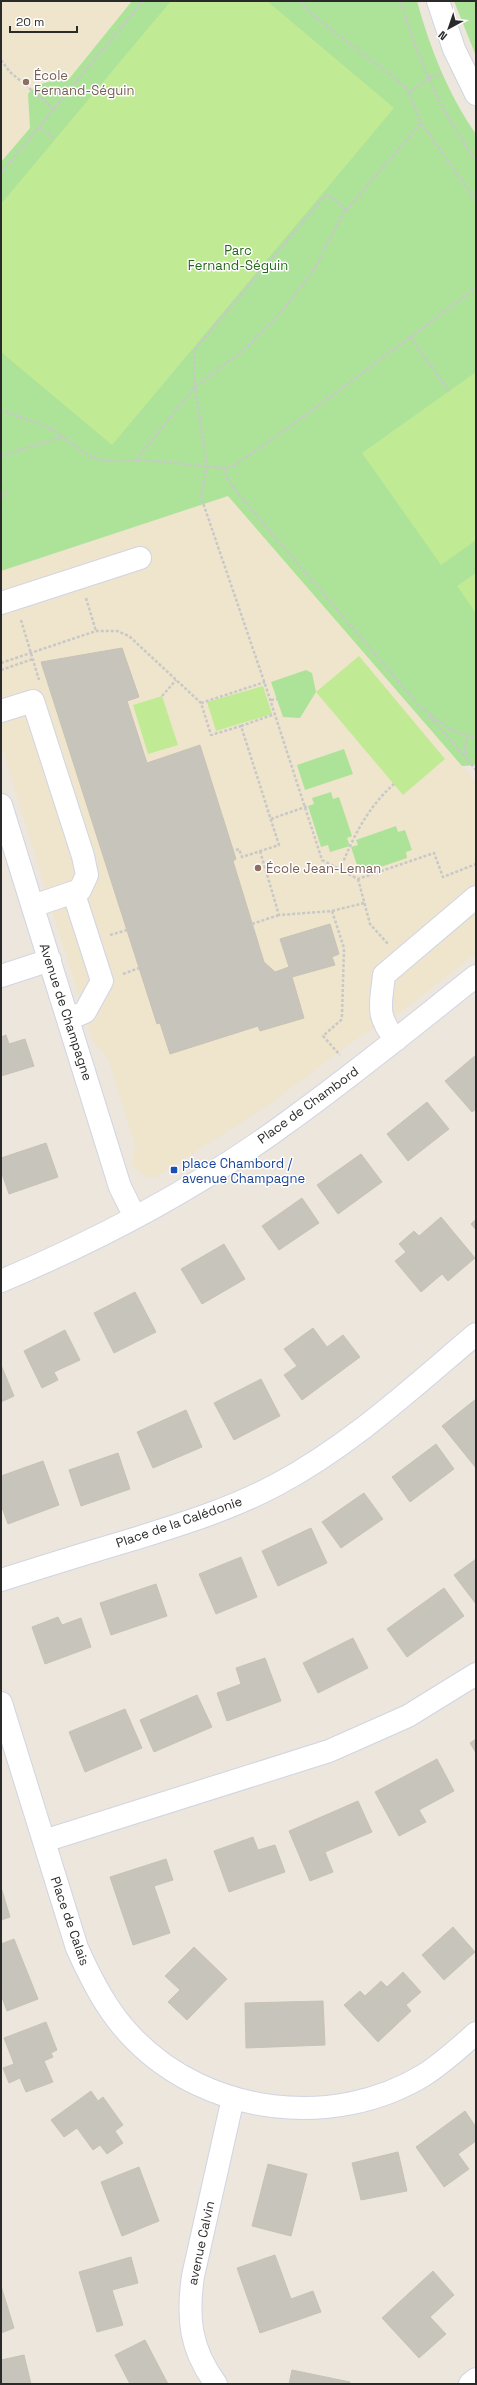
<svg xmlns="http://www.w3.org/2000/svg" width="477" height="2385" font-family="'Space Grotesk',sans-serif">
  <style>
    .education { fill: #eee5cc }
    .green { fill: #ade399 }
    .pitch { fill: #c0ea94 }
    .building { fill: #c7c4bb; stroke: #c8c2b6 }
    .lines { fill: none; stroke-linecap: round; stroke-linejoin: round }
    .minor-casing { stroke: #d1d4e3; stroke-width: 24 }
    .path { stroke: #c8c8c8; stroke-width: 2.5; stroke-dasharray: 3 2; stroke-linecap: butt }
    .minor { stroke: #fff; stroke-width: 22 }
    .education-dot { fill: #8d6e63; stroke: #fff; stroke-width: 1.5 }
    .transit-dot { fill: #1a4fb4; stroke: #fff; stroke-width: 1.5 }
    .labels { text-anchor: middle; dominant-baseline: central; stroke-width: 3; stroke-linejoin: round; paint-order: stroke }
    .education-label { font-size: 13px; fill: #785e54; stroke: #fff; text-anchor: start }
    .park-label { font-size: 13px; fill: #25671a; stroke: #fff }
    .street-label { font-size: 13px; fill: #2a2a2a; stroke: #fff }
    .transit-label { font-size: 13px; fill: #164399; stroke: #fff; text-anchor: start }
  </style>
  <rect width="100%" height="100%" fill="#ece6dc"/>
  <path class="education" d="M1,1H132L69,79L35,85L28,94L30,128L1,163Z
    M228,496L476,782V953L405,1009L352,1042L270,1104L156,1177L147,1178L132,1165L135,1146L109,1060L93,1041L1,745V571Z"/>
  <path class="green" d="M132,1H417C430,48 448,94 476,134V765L462,766L228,496L1,571V162L30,128L28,94C38,81 53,81 69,79Z
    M454,1H476V56Z
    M306,670L312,673L316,692L300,718L283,717L271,682Z
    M344,749L353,774L305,790L297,765Z
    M331,792L333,799L339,797L352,836L347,838L350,846L330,852L328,845L321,847L308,806L314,804L312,798Z
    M396,826L398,832L405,830L412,850L406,852L407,858L366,872L364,866L358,868L351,847L358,845L356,840Z"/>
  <path class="pitch" d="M171,1H267L394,108L112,445L1,352V204Z
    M476,372V540L441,565L362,453Z
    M476,573V613L457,586Z
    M359,656L445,759L403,795L316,692Z
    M263,686L272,714L216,731L207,702Z
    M162,696L178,745L148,754L133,705Z"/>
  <path class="building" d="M122,648L139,697L127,701L147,763L200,745L236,859L233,861L264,962L275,972L289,967L280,939L330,924L339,954L332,957L335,965L292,977L304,1018L260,1031L258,1026L170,1054L160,1023L157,1024L41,662Z
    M6,1035L9,1044L25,1039L34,1066L1,1076V1037Z
    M476,1055V1109L472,1112L445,1081Z
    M427,1102L449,1129L408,1161L387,1134Z
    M46,1143L58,1177L9,1194L1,1171V1158Z
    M361,1154L382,1182L338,1214L317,1185Z
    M302,1198L319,1223L279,1250L262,1226Z
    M441,1217L475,1258L448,1281L442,1274L421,1292L395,1261L406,1252L399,1244L414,1231L419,1236Z
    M476,1219V1230L471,1224Z
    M224,1244L245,1279L202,1304L181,1269Z
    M135,1292L156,1332L114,1353L94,1313Z
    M313,1328L327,1347L343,1335L360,1357L302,1400L284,1375L297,1366L284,1349Z
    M65,1330L80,1360L54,1372L58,1380L42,1388L24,1351Z
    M1,1365L14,1396L1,1402Z
    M261,1379L280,1416L234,1440L214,1403Z
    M476,1399V1468L442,1426Z
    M186,1410L202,1447L153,1468L137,1432Z
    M436,1444L454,1469L410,1502L392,1477Z
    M118,1453L130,1489L81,1506L69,1470Z
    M43,1461L59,1505L8,1524L1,1505V1476Z
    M364,1493L383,1519L341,1548L322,1522Z
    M311,1528L327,1563L278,1586L262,1551Z
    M241,1557L257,1597L216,1614L199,1574Z
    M476,1559V1604L454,1575Z
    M156,1584L167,1616L111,1635L100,1603Z
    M444,1588L464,1616L407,1657L387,1629Z
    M58,1617L62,1625L81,1618L91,1647L45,1664L32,1627Z
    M353,1638L368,1668L318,1693L303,1663Z
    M265,1658L281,1701L227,1721L217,1693L241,1684L236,1668Z
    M197,1695L212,1727L154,1752L140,1720Z
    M125,1709L142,1748L85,1772L69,1732Z
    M476,1739V1753L470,1743Z
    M437,1759L454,1791L419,1810L426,1822L399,1836L375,1792Z
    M358,1801L372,1832L325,1852L333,1872L310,1881L289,1831Z
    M253,1837L258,1850L275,1845L285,1872L229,1892L214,1851Z
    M166,1859L173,1880L154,1886L170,1933L133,1945L110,1877Z
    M1,1887L10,1917L1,1920Z
    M453,1927L475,1952L444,1980L422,1955Z
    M14,1939L38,1999L7,2011L1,1995V1944Z
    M194,1947L227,1979L187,2020L168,2002L180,1990L165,1976Z
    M403,1972L421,1992L406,2005L411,2011L378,2042L344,2005L360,1991L365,1996L381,1981L387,1987Z
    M323,2001L325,2045L246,2048L245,2003Z
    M46,2022L57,2050L51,2053L53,2057L44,2061L53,2082L26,2092L20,2078L9,2083L3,2068L14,2064L4,2038Z
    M91,2091L98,2101L103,2097L123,2125L115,2131L123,2143L107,2154L100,2145L93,2150L77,2128L64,2137L51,2120Z
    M465,2111L476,2127V2141L458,2154L469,2169L444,2187L416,2147Z
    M398,2152L407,2191L361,2200L352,2163Z
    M268,2164L307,2174L291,2236L252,2226Z
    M139,2167L159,2221L122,2236L101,2182Z
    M275,2255L291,2299L313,2291L321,2312L260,2333L237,2268Z
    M131,2257L138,2283L112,2290L123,2325L97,2332L79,2272Z
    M433,2271L454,2295L430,2317L446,2334L419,2358L382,2318Z
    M1,2286L14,2328L1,2333Z
    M145,2340L158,2365L168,2384H130L115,2355Z
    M24,2355L31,2384H1V2360Z
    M292,2370L350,2382V2384H289Z"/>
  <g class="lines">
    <defs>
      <path id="minor" d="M438,1L454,49L476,94
        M1,603L140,558
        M1,711L33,701L83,856L87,875L80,890L33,906
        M1,805L120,1187L135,1217
        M1,976L50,960
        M69,1019L85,1012L102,981L74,894
        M396,1040C375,1015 381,1005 384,975L476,897
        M1,1281C101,1239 201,1186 289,1121C353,1075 414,1025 476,976
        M1,1580C45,1566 90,1552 134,1539C182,1524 231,1509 276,1485C351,1445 412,1388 476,1334
        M1,1703L77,1948C92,1981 108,2013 134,2039C208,2115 334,2130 424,2075C443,2063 459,2048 476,2033
        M44,1841L329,1751L408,1716L476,1674
        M216,2384C190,2349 187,2318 193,2276L233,2098
        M470,2384L476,2379"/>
    </defs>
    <use href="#minor" class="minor-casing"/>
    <path class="path" d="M300,1L314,16L401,83L409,93L421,123L476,200
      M401,1C417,58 441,112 476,160
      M1,60L10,72L54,109
      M409,93L429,78L441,74
      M39,127L55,139
      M1,173L143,1
      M346,210L330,196L326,195L194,350L195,387L207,466L201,497L266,687L322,860L358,879L434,853L443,877L476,864
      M410,337L449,391
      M1,410L50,428L87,454L98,459L109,461L145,460L224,468L234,466L310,412L476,288
      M1,456L62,437
      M136,460L195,387L247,347L283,310L312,273L343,214L421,123
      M224,468L227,478L239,495L422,709L453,731L476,738
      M1,497L7,491
      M86,598L96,631
      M21,620L39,680
      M1,663L96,631H117L129,636L201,703L211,735L241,726L279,845L242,857L239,849L233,851
      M1,670L33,659
      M162,696L176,680
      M271,700L277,699
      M201,703L265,682
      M429,716L467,759
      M241,726L275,714
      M468,736C462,751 466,758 476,770
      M271,819L308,806
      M260,851L279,915L332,911L364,903
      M340,870C353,837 367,808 394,784
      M358,879L370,924L388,944
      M332,911L344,948L342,1015L341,1020L323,1036L340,1055
      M252,924L279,915
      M110,935L127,930
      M123,974L139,968"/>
    <use href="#minor" class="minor"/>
  </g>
  <g class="education-dot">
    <circle cx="26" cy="82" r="4"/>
    <circle cx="258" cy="868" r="4"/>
  </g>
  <rect class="transit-dot" x="170" y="1166" width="8" height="8" rx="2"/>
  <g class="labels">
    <g class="education-label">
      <text x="34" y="75">École<tspan x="34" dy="15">Fernand-Séguin</tspan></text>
      <text x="266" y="868">École Jean-Leman</text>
    </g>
    <g class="park-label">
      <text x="238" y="250">Parc<tspan x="238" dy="15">Fernand-Séguin</tspan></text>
    </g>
    <g class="street-label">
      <text transform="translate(66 1012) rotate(72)">Avenue de Champagne</text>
      <text transform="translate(308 1105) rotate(-36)">Place de Chambord</text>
      <text transform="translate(179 1522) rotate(-19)">Place de la Calédonie</text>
      <text transform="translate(70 1921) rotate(71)">Place de Calais</text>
      <text transform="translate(201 2243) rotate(-78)">avenue Calvin</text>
    </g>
    <g class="transit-label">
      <text x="182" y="1163">place Chambord /<tspan x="182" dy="15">avenue Champagne</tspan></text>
    </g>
  </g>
  <rect width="477" height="2385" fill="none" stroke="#2a2a2a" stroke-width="4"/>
  <g transform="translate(449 28) rotate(220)" stroke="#ffffff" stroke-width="3" paint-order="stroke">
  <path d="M0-3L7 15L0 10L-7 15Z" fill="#2a2a2a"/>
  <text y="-6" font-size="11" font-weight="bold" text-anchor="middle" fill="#2a2a2a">N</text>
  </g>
  <path d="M10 26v6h67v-6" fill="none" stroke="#2a2a2a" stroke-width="2"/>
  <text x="16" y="26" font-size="12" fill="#2a2a2a" stroke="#ffffff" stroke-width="3" paint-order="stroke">20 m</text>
</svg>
